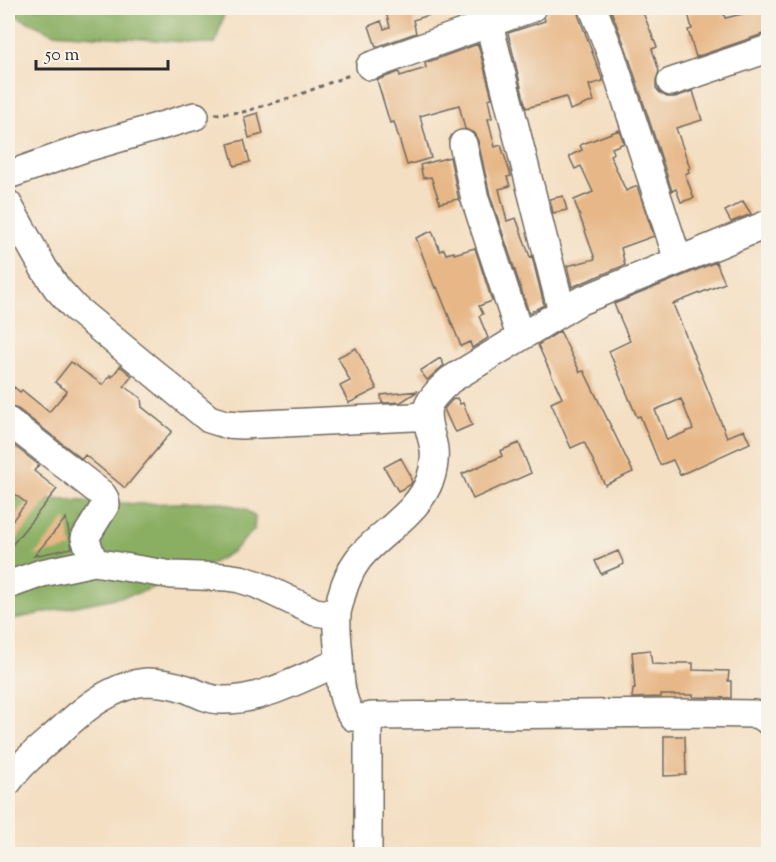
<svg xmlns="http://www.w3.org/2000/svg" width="776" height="862" font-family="'Sorts Mill Goudy',serif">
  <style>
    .forest { fill: #8aaf64; stroke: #5a6d48; stroke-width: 1.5 }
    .building { fill: #e7b787; fill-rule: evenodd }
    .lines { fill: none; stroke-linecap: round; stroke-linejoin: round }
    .minor-casing { stroke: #716a60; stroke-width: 30 }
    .path { stroke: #716a60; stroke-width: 3; stroke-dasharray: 4.5 4.5; stroke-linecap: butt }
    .minor { stroke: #fff; stroke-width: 27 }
  </style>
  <rect width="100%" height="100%" fill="#f7f3e8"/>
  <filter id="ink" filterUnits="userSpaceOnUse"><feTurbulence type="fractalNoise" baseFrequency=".0167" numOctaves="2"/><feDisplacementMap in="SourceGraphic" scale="12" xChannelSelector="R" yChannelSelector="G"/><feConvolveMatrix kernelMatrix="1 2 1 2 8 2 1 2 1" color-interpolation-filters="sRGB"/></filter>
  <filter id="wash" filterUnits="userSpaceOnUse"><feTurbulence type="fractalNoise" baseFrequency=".008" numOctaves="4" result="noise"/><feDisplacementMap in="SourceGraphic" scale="24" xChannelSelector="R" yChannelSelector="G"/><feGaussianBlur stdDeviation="1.35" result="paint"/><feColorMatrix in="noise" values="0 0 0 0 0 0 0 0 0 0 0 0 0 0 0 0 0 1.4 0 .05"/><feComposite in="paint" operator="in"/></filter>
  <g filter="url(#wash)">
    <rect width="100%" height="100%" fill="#f4dfc3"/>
    <path class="forest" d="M8,8H226L215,44L52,33L8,12Z
      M8,497L138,504L219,502L245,509L255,517L254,530L232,552L204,568L139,593L8,620Z"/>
    <g id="blocks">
      <path class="building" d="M385,8H443V11L413,20L416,33L376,47L369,26L381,21L384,29L390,27Z
        M559,8H578V14L603,81L589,85L594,101L570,110L566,97L526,108L508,33L545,21L544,17L547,11Z
        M610,8H641L657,47L652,49L659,71L656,80V88L660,93L667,97H675L693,91L702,120L676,128L690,168L688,169L689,172L685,174L694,198L681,202L676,189L672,191L626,49Z
        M713,8H722L725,18L768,8V34H763L696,57L688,30L692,29L688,13Z
        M478,44L492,98L488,99L492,118L488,119L495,147L501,145L511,176L507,177L510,186L499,189L507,221L516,218L530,257L532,256L544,305L529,313L490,195L478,141L474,133L465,129L459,105L420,116L431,158L407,165L394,122L390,123L377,80L399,72L400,76L426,68L425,63Z
        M258,113L263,134L249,138L244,117Z
        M619,130L624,143L612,148L614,153L610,155L626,191L637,186L654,236L621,248L625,265L572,287L567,266L595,259L574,200L593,192L581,166L575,169L569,156L582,150L580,145Z
        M244,140L250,162L234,166L228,144Z
        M450,157L459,201L458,199L440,203L431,177L423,178L420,165Z
        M563,196L567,210L553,213L550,199Z
        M743,201L751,214L731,222L725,211Z
        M432,231L440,251L444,249L446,254L454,252V254L475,248L492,301L479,306L483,314L479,316L488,338L472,348L470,342L461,346L437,287L435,288L416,238Z
        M716,262L725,283L673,304L727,437L744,430L750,443L680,475L673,460L660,465L640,416L637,417L609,351L630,341L614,304ZM681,399L693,429L667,440L655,410Z
        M560,331L580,372L584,371L633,472L605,485L584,442L571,448L551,403L562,398L538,345Z
        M356,348L377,389L349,403L340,386L350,381L338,357Z
        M440,358L444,365L427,380L420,371Z
        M71,362L103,385L110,375L112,377L120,366L132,376L124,386L141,398L142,407L172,431L125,488L85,455L82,459L18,409L8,406V396L14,387L20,392L22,390L49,412L67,391L55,382Z
        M418,391L401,402L382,403L381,395Z
        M457,398L460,404L463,403L472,425L456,432L454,429H453L444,409L452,400Z
        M8,441L39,465L34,471L57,489L8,550V526L26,503L8,489Z
        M519,443L531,473L473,499L462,474L502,456L500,451Z
        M401,458L411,476L410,477L412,482L410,485L398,491L384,467Z
        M66,518L72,548L34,556Z
        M618,551L624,564L601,574L595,561Z
        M650,650L652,664L677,665V663H693V670L729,671L728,681H731V698L693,697V695H661V697L632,698L633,689H635L632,652Z
        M664,736H685L686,775L664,776Z"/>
    </g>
  </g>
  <g filter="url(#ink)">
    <use href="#blocks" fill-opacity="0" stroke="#716a60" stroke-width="1.5"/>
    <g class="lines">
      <defs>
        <path id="minor" d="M593,8L611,54L678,260
          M489,24L562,312
          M370,66L532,8
          M671,82L768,49
          M463,144L475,199L520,336
          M8,175L82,149L195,116
          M8,204L44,269L57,288L75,308L209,419L225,424L242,425L413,417L427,414
          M768,224L580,301L450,380C443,387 433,395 429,404C423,417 432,435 434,449C435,460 434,469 430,480C422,501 407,514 390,529C363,552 351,561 341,597C340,603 337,609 337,615C336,628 338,643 339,656C340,676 340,701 353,717L363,718L372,716L682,713L755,714L763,717L768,721
          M8,421L102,494L105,499L106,504L85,538L94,562L42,573L8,585
          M94,562L172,575L226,577L240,579L256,584L315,612L337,615
          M363,718L368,730V854
          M8,782C22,762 42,747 60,731C72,720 85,708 100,699C113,691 131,683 147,682C159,682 175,685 187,689C198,694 210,700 222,700C261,701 304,677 339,662"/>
      </defs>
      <use href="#minor" class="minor-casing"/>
      <path class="path" d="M215,114L243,112L296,96L352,74"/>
      <use href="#minor" class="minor"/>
    </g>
  </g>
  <rect width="776" height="862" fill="none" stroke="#f7f3e8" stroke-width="30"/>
  <path d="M36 60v9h132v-9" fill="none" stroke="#2b2b2b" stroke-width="3"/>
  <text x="45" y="60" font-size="18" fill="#2b2b2b" stroke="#f7f3e8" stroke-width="4.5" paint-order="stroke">50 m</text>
</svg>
